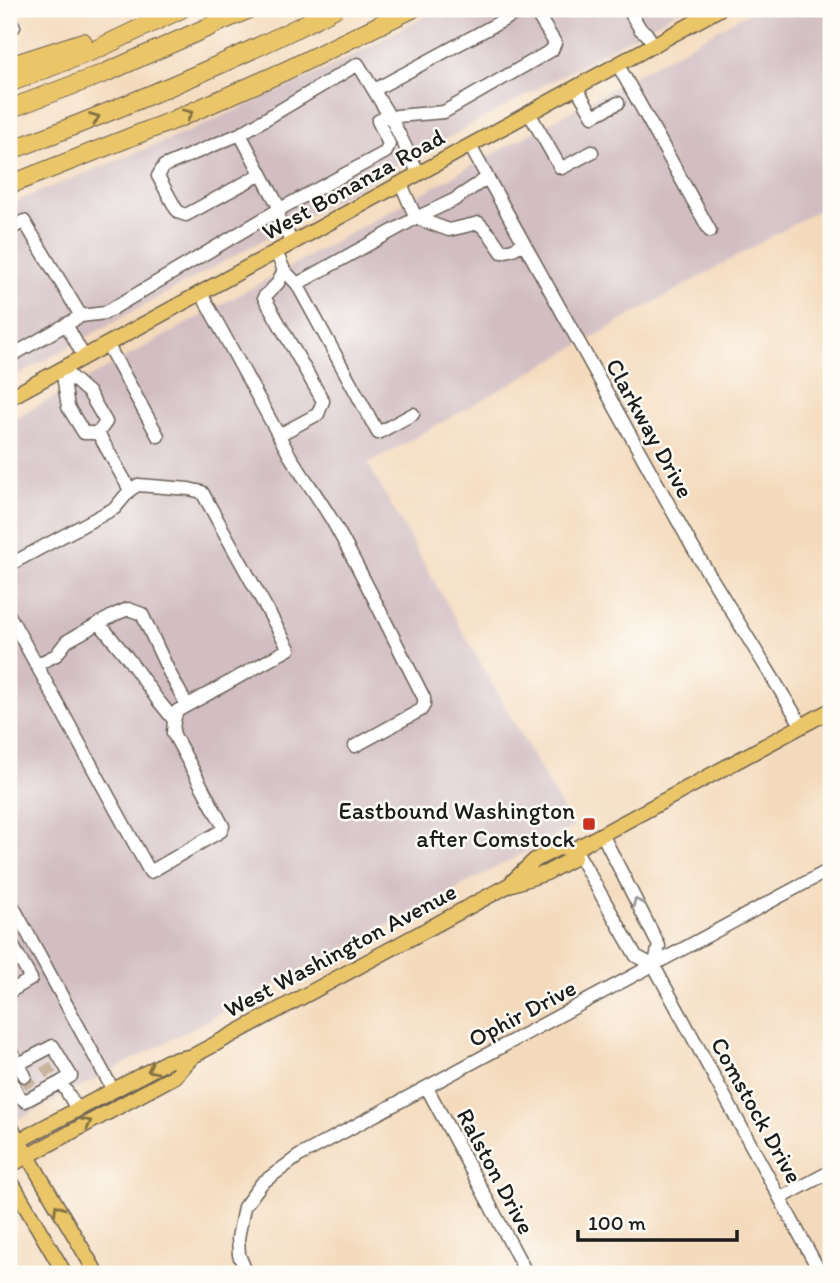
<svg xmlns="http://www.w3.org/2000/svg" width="840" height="1283" font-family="Itim,sans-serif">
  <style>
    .industrial { fill: #d2bec2 }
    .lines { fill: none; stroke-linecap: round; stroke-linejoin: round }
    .minor-tunnel { stroke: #c9b49c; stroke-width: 12; stroke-dasharray: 12 6; stroke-linecap: butt }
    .minor-casing { stroke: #685e54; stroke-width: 15 }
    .major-casing { stroke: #685e54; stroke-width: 17 }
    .highway-casing { stroke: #685e54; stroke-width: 20 }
    .minor { stroke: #fff; stroke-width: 12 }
    .major { stroke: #ebc669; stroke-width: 14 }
    .highway { stroke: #ebc669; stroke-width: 18 }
    .oneway { stroke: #847142 }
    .oneway2 { stroke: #999 }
    .poi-dot { fill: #c8321e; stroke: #fdfcf7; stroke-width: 2.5 }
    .labels { text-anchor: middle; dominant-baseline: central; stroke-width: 5; stroke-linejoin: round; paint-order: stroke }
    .street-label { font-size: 24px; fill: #1c1c1c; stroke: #fdfcf7 }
    .poi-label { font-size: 24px; fill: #1c1c1c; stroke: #fdfcf7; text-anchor: end }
  </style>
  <rect width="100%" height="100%" fill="#fdfcf7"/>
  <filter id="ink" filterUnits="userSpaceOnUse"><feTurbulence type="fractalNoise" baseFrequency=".0143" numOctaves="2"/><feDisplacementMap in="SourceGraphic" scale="14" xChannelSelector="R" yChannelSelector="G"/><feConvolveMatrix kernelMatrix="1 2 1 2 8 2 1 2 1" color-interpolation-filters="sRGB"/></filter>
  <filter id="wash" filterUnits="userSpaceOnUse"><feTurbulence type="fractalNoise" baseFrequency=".00686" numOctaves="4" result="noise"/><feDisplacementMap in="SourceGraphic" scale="28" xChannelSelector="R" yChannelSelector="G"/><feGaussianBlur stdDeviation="1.57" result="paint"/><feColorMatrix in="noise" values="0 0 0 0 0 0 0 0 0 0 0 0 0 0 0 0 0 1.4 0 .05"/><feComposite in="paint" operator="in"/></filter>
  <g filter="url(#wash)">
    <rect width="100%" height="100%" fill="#f4dabc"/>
    <path class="industrial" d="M439,9H682L9,380V204L195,129L325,70Z
      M755,9H831V203L368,464L573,827L20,1119L9,1099V422Z"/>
  </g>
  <g filter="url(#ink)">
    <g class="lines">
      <path class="minor-tunnel" d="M45,1065L53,1079
        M25,1076L33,1090"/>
      <defs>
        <path id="minor" d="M628,9L641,30L646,33L654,45
          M9,18L14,27L9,29
          M618,65L710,231
          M576,87L593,116L618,103
          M374,90L524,9
          M529,113L560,167L562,168L592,152
          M391,119L397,116L444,112L552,50L555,43L534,9
          M240,134L164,166L158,176L176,209L180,213L186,215L261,174
          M470,146L693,548L802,726
          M416,218L449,230L479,223L491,236L502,252L513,249L524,243
          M416,218L454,200L487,178
          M9,230L24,221L81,316
          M293,243L278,219L280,209L240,134L358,64L394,124L419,174
          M276,252L284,270L278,283L264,297L323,401L318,414L279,435
          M284,270L297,284L416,218L401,184
          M297,284L378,433L413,414
          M201,293L290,456C305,480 323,503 337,529C368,584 395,642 424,698V705L421,710L355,746
          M66,324L84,357
          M107,344L158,436
          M9,357L81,316L105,313L280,209L386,152L389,144L378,121L389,115
          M62,369L89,393L106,422L98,433H84L68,407Z
          M98,433L130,490
          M9,565L115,508L130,490L138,485L189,489L202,492L289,649L177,711L174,720L173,733L223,826L221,831L150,872L9,615
          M99,623L127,657L157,699L174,720
          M36,665L56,655L67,641L116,614L128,609L142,614L169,672L187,705
          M602,834L659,946L654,966
          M575,849L636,956L654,966L821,1274
          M9,899L113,1090
          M9,942L11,943L31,979L9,992
          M9,1048L25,1076
          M9,1069L53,1046L71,1076L61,1082
          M9,1076L18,1095L25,1101L61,1082L77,1109
          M427,1088L527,1274
          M781,1198L831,1171
          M18,1274H19
          M247,1274L239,1255L238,1238L244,1207L262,1183L299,1156L831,869"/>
        <path id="major" d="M9,398L719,9
          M512,882L535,860L558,848L575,849L831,710
          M9,1124L97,1274
          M9,1146L168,1061L193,1056L509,885L546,873L574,858L575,849
          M9,1166L175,1076L193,1056
          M9,1178L65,1274"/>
        <path id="highway" d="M9,66L83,42
          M9,83L97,49L181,9
          M9,109L105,73L249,9
          M9,151C120,109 229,64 334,9
          M9,185L174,120L285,71L412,9"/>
      </defs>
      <use href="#minor" class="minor-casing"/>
      <use href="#major" class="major-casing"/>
      <use href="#highway" class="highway-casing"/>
      <use href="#minor" class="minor"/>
      <use href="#major" class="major"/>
      <use href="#highway" class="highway"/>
    </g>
    <defs><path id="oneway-chevron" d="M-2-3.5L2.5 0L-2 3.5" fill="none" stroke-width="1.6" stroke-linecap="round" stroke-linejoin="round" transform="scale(1.75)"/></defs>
    <g class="oneway">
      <use href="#oneway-chevron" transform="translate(188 114) rotate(-24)"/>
      <use href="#oneway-chevron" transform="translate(95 118) rotate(-21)"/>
      <use href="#oneway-chevron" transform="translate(152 1069) rotate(152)"/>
      <use href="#oneway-chevron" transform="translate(87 1123) rotate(-28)"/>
      <use href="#oneway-chevron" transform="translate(58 1209) rotate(-120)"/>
    </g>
    <use class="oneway2" href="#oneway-chevron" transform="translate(637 903) rotate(-116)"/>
  </g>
  <rect class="poi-dot" x="582" y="817" width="14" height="14" rx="3.5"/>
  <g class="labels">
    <g class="street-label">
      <text transform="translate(353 184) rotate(-29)">West Bonanza Road</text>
      <text transform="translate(650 428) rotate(61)">Clarkway Drive</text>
      <text transform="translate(340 950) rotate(-28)">West Washington Avenue</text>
      <text transform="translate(522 1013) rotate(-28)">Ophir Drive</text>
      <text transform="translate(757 1110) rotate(61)">Comstock Drive</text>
      <text transform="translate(496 1171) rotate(62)">Ralston Drive</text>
    </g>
    <g class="poi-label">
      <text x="575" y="810">Eastbound Washington<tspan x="575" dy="28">after Comstock</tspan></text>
    </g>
  </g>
  <rect width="840" height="1283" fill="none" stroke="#fdfcf7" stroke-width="35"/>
  <path d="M578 1230v10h159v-10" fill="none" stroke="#1c1c1c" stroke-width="3.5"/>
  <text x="588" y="1230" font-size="21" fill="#1c1c1c" stroke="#fdfcf7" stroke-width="5" paint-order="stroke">100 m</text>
</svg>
